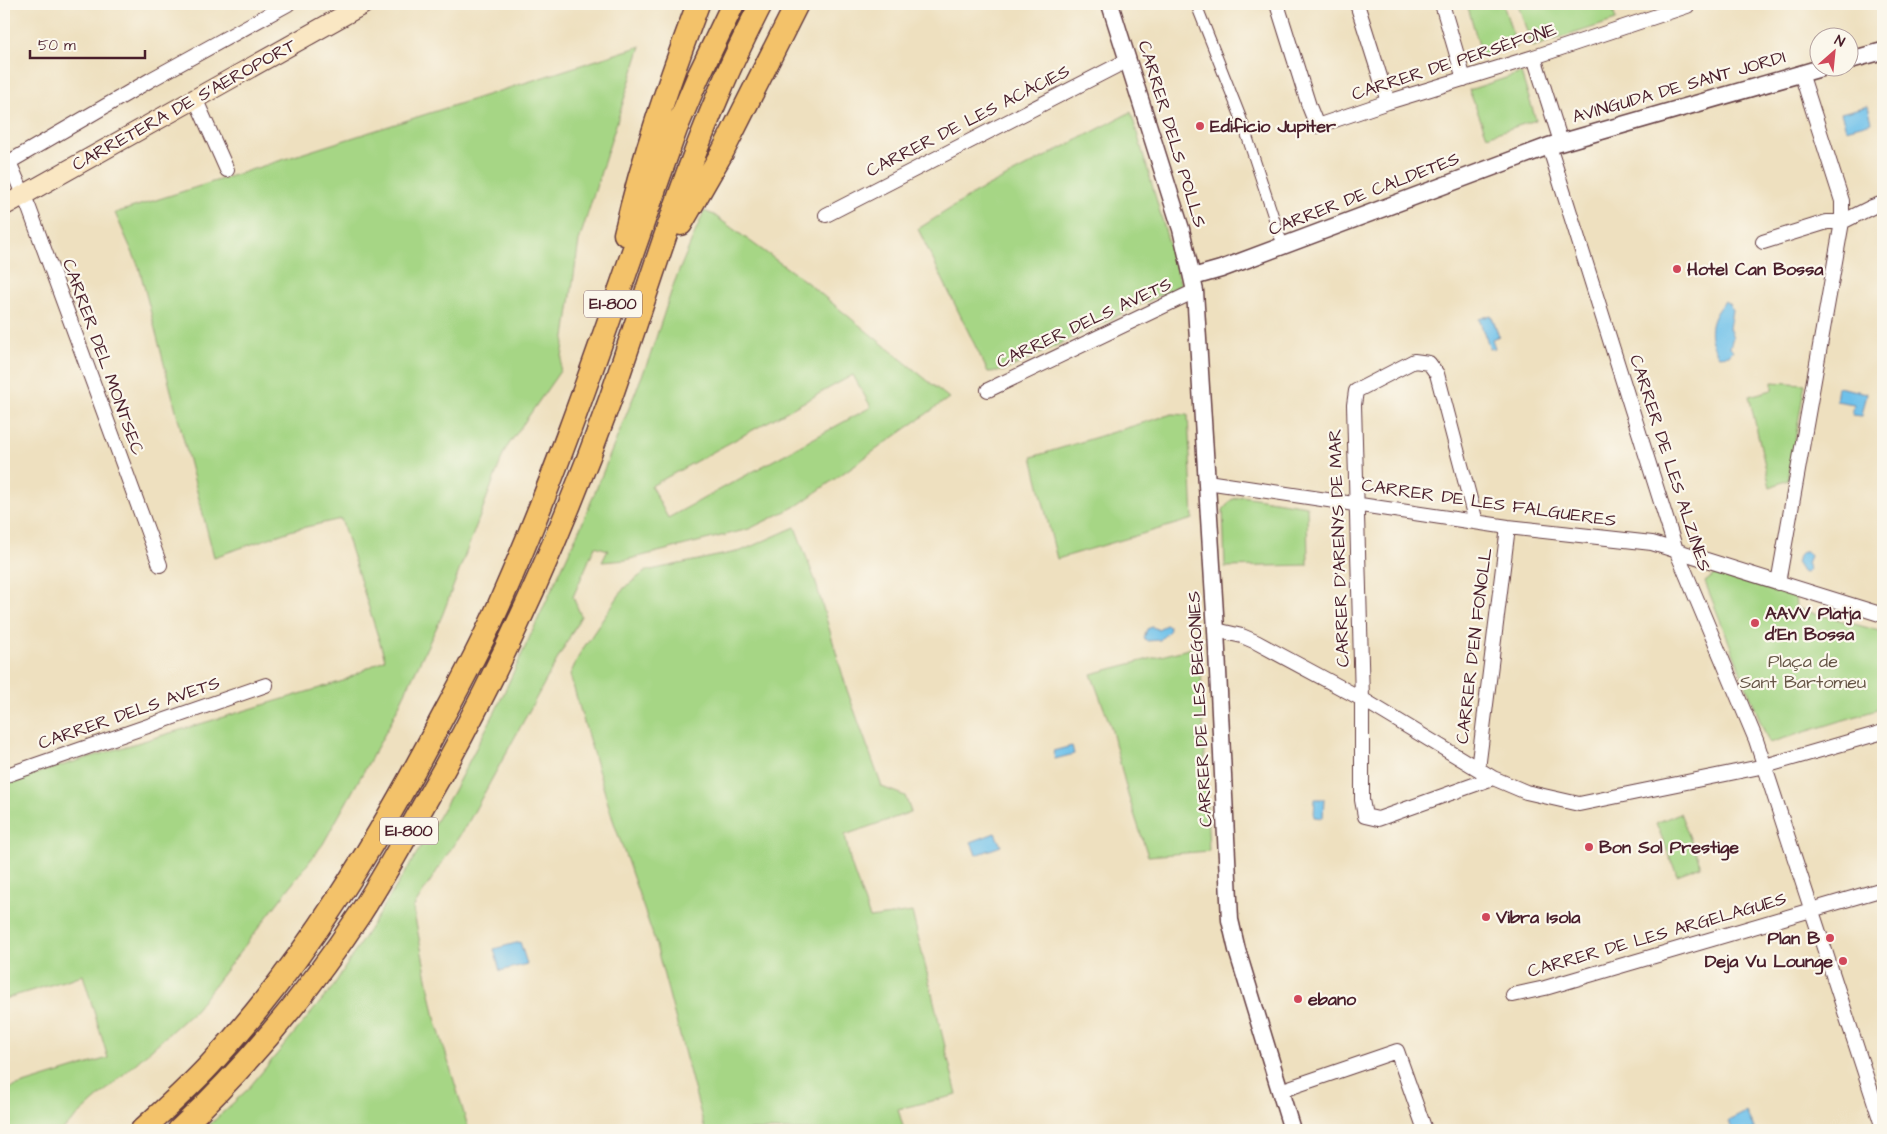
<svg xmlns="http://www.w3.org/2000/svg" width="1887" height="1134" font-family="'Architects Daughter',sans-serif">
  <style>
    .green { fill: #a6d685; stroke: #787a58; fill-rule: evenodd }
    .water { fill: #6ec1ea; stroke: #5c708a }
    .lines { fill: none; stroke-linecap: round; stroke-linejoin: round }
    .pedestrian-casing { stroke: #633c41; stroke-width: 12 }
    .minor-casing { stroke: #633c41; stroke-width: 16 }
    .tertiary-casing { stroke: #633c41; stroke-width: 19 }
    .secondary-casing { stroke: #633c41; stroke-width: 21 }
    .trunk-casing { stroke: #633c41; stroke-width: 25 }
    .pedestrian { stroke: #fff; stroke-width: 10 }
    .minor { stroke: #fff; stroke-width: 14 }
    .tertiary { stroke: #fff; stroke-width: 16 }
    .secondary { stroke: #fae7c3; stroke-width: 19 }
    .trunk { stroke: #f3c26a; stroke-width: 22 }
    .poi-dot { fill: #d1495b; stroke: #fbf7ec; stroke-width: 2 }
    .labels { text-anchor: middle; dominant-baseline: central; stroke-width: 4.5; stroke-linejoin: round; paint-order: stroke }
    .shield { fill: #fbf7ec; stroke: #7f6065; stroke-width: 1 }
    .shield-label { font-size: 16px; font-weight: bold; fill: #4a1f2b }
    .street-label { font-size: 18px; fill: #4a1f2b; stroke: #fbf7ec }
    .poi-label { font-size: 18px; font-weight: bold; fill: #4a1f2b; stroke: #fbf7ec; text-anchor: start }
    .park-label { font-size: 18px; fill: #665646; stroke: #fbf7ec }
  </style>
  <rect width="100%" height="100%" fill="#fbf7ec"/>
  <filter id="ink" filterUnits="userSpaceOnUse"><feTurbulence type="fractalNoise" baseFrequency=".02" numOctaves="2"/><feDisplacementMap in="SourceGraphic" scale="10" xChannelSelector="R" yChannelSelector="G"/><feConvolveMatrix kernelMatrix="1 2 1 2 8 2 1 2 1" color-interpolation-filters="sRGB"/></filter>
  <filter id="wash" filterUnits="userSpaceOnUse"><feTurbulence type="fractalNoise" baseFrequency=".0096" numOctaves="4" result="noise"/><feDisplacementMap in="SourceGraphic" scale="20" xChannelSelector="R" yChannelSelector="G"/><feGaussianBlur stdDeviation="1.12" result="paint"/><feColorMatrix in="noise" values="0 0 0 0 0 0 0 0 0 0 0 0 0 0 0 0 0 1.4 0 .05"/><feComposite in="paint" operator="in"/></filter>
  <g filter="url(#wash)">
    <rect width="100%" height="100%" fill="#eee0bf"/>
    <path class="green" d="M1467,4H1503L1517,47L1482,56Z
      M1518,4H1611L1616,20L1532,47Z
      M641,46L579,241L560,371L505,450L442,616L388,728L323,844L196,1009L62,1130H4V1090L108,1058L83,975L4,999V783L343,681L385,659L341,519L293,530L214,557L139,267L115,213Z
      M1521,73L1536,120L1487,136L1469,90Z
      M1131,112L1181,285L1004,371L988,372L918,229L975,193Z
      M704,211L714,215L805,281L949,398L798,505L749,529L626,560L602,562L608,550L595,546L573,597L581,616L469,821L413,908L435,1018L469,1130H204L247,1090L332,988L411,863L453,792L496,710L582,524L650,356L674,283ZM853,375L871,407L668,518L651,486Z
      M1772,382L1805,384L1788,480L1770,487L1749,396L1772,390Z
      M1172,414L1188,415L1193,519L1057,559L1032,457Z
      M1242,496L1307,506L1308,565L1225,567L1223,510L1231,500Z
      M795,527L815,580L847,690L882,787L905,796L911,812L845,835L851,864L870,918L912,912L957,1095L898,1109L904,1130H705L654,938L612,817L570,675L580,653L624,588L646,571L741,551Z
      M1718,572L1795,595L1796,608L1883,632V708L1769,743L1705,582Z
      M1200,646L1209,851L1148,856L1128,795L1111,727L1091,674Z
      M1680,813L1701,866L1677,875L1656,823Z"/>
    <path class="water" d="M1868,106L1872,122L1846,129L1841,113Z
      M1725,301L1730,305L1732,310L1729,328L1733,337L1730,347L1733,350L1729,355L1719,356C1705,336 1709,318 1725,301Z
      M1491,315L1499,336L1492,339L1495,348L1490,349L1479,319Z
      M1838,387L1867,393L1862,416L1852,415L1854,404L1836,401Z
      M1803,551H1806L1810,556L1807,563L1810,570L1806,573L1802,572L1797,564L1799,555Z
      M1166,625L1169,626L1170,630L1160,640L1147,641L1144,638L1147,629L1152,627L1158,629Z
      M1072,746L1074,754L1055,759L1053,751Z
      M1315,799H1324L1323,818L1314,817Z
      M995,833L1001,846L976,855L971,842Z
      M520,942L527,964L500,971L494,949Z
      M1746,1112L1755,1130H1733L1728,1121Z"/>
  </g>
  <g filter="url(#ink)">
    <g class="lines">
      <defs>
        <path id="pedestrian" d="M1196,4L1241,118L1283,246"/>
        <path id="minor" d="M1277,4L1309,106L1317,126L1388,102L1534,57L1687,6V4
          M1357,4L1388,102
          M1442,4L1464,79
          M1534,57L1561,142
          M195,98L227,170
          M1549,146L1676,550L1756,740L1883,1128
          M9,162L29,208L160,565
          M4,165L152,79L288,4
          M826,215L1128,60
          M1763,242L1827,222H1842L1872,207L1883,203
          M988,390L1195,291
          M1207,482L1508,527L1652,543L1883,615
          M1476,522L1437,374L1429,363L1414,361L1356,391L1354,405L1362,699V800L1365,816L1378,819L1493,778
          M1778,583L1842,222V201L1801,73
          M1216,630L1242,636L1256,642L1362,699L1493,778L1526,792L1579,804L1765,766L1883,732
          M1478,769L1508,527
          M4,776L266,685
          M1513,995L1545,988L1883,889
          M1280,1091L1397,1051L1425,1130"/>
        <path id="tertiary" d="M1110,4L1181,229L1195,291L1216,630L1230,920L1237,950L1292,1130
          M1850,60L1883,51
          M1193,277L1221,269L1549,146L1821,68"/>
        <path id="secondary" d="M4,206L364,4"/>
        <path id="trunk" d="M681,224L723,151L797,4
          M625,234C643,155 670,79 698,4
          M142,1130C167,1107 193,1084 216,1058C308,957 379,839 442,718C462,681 482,643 499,605C568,450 619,288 676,129L698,77L733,4
          M179,1130C248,1065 308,993 360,914C382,880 402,844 422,808C497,678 559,541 610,400C646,297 677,191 720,91C732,61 747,32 761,4"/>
      </defs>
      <use href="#pedestrian" class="pedestrian-casing"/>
      <use href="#minor" class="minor-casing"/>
      <use href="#tertiary" class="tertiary-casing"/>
      <use href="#secondary" class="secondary-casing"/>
      <use href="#trunk" class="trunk-casing"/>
      <use href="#pedestrian" class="pedestrian"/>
      <use href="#minor" class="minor"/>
      <use href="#tertiary" class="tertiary"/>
      <use href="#secondary" class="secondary"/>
      <use href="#trunk" class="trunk"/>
    </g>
  </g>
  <g class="poi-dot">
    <circle cx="1200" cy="126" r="5"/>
    <circle cx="1677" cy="269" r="5"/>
    <circle cx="1755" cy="623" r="5"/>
    <circle cx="1589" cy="847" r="5"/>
    <circle cx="1486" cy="917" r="5"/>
    <circle cx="1830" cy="938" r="5"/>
    <circle cx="1843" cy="961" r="5"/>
    <circle cx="1298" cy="999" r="5"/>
  </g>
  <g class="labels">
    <g class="shield">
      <rect x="584" y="290.5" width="58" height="27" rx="4"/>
      <rect x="380" y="817.5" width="58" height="27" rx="4"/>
    </g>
    <g class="shield-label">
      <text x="613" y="304">EI-800</text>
      <text x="409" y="831">EI-800</text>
    </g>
    <g class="street-label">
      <text transform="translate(1454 62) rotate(-18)">CARRER DE PERSÈFONE</text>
      <text transform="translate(1679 87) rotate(-16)">AVINGUDA DE SANT JORDI</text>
      <text transform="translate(184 105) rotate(-29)">CARRETERA DE S'AEROPORT</text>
      <text transform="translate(968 121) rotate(-27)">CARRER DE LES ACÀCIES</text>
      <text transform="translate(1172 134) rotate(73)">CARRER DELS POLLS</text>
      <text transform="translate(1364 194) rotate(-21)">CARRER DE CALDETES</text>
      <text transform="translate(1084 323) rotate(-25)">CARRER DELS AVETS</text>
      <text transform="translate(103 357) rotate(70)">CARRER DEL MONTSEC</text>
      <text transform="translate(1670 463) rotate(72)">CARRER DE LES ALZINES</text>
      <text transform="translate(1489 503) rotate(8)">CARRER DE LES FALGUERES</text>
      <text transform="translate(1339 548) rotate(-92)">CARRER D'ARENYS DE MAR</text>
      <text transform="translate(1474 646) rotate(-83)">CARRER D'EN FONOLL</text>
      <text transform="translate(1200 709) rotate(-93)">CARRER DE LES BEGONIES</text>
      <text transform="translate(129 713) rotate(-19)">CARRER DELS AVETS</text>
      <text transform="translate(1657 935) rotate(-16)">CARRER DE LES ARGELAGUES</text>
    </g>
    <g class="poi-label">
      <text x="1210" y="126">Edificio Jupiter</text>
      <text x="1687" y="269">Hotel Can Bossa</text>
      <text x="1765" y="613">AAVV Platja<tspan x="1765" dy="21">d'En Bossa</tspan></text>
      <text x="1599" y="847">Bon Sol Prestige</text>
      <text x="1496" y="917">Vibra Isola</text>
      <text x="1820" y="938" text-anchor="end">Plan B</text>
      <text x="1833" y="961" text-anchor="end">Deja Vu Lounge</text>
      <text x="1308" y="999">ebano</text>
    </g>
    <g class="park-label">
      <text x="1803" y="661">Plaça de<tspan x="1803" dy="21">Sant Bartomeu</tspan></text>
    </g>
  </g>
  <rect width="1887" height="1134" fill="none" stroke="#fbf7ec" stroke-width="20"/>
  <g transform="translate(1834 52) rotate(27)"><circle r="24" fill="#fbf7ec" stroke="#b4a19f"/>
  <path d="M0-4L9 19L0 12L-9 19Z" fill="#d1495b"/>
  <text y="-8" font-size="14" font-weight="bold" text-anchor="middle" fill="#4a1f2b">N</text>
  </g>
  <path d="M30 50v8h115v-8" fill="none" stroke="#4a1f2b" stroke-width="2.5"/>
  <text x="38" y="50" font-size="15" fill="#4a1f2b" stroke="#fbf7ec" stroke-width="4" paint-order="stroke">50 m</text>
</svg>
